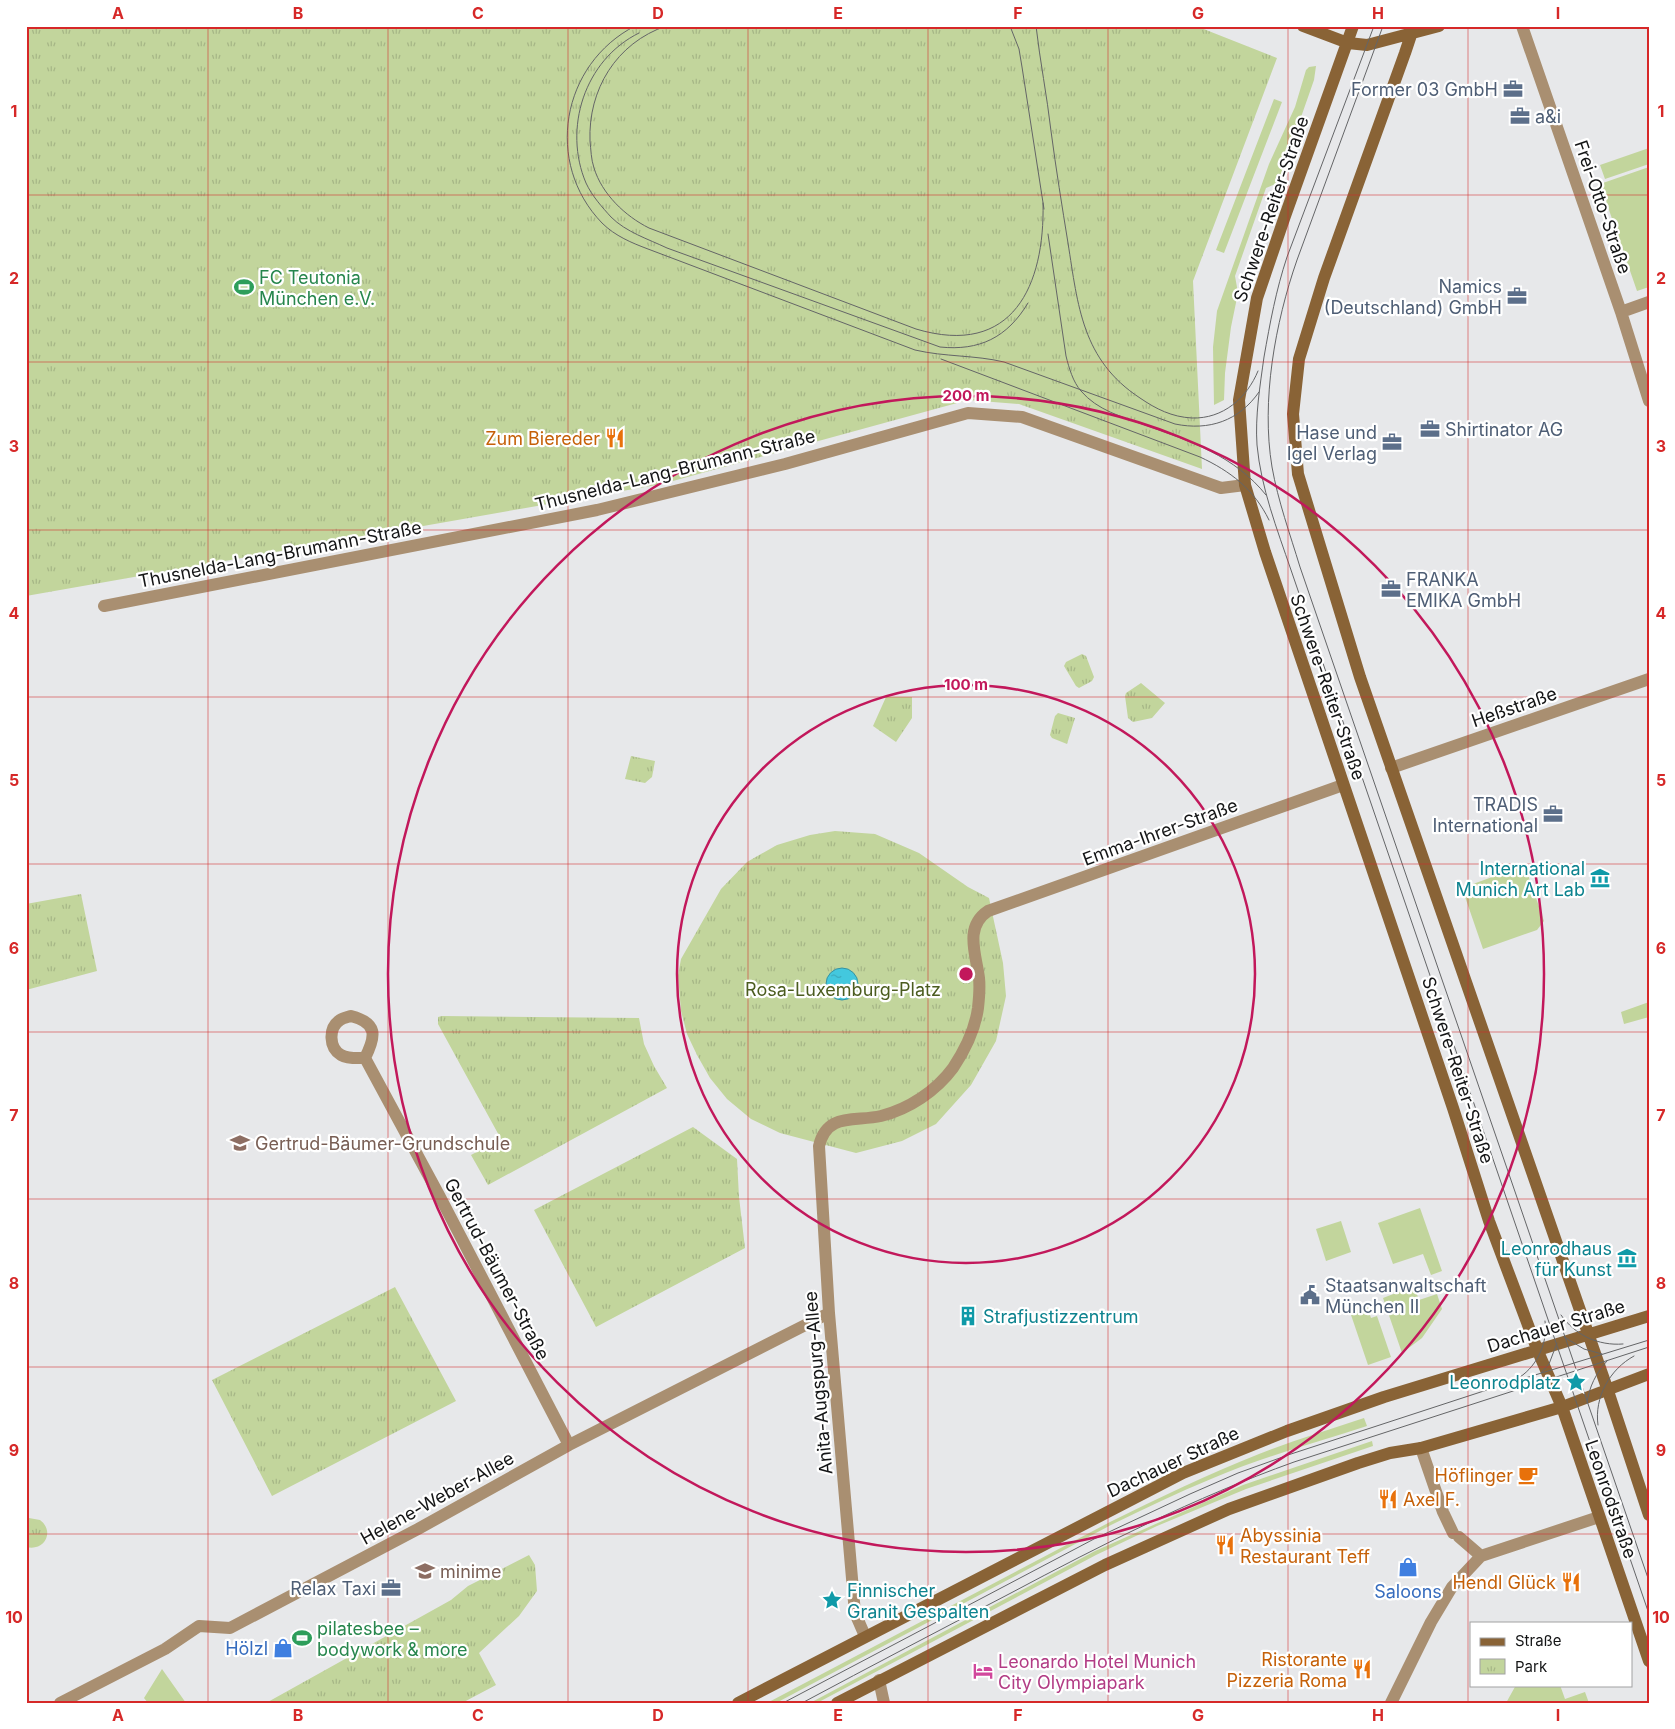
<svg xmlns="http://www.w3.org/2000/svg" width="1675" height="1729" font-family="Inter,sans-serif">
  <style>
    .green { fill: #c2d59c }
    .park { fill: url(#park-tufts) }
    .water { fill: url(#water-ripples); stroke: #3592a2 }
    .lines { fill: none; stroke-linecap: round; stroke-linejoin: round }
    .street { stroke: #a98f71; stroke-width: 12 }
    .secondary { stroke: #896336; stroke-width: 12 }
    .tram { stroke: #646567; stroke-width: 1 }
    .grid { fill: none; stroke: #d62828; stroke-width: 1; stroke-opacity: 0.55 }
    .ring { fill: none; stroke: #c2185b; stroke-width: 2.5 }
    .labels { text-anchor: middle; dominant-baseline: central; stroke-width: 4.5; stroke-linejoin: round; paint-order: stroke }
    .service-label { font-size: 18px; fill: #4e5e75; stroke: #fff; text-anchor: end }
    .street-label { font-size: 18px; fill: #141516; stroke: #fff }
    .leisure-label { font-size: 18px; fill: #27864d; stroke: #fff; text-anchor: start }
    .food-label { font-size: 18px; fill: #c56008; stroke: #fff; text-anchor: end }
    .culture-label { font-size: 18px; fill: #0d838f; stroke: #fff; text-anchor: end }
    .park-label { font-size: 18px; fill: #4b5c1f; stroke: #fff }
    .education-label { font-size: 18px; fill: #785e54; stroke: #fff; text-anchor: start }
    .shop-label { font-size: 18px; fill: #366cbe; stroke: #fff }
    .hotel-label { font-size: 18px; fill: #b23c85; stroke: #fff; text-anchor: start }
    .centre { fill: #c2185b; stroke: #fff; stroke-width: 2.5 }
    .ring-label { font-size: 15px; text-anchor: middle; font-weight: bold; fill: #c2185b; stroke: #fff; stroke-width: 4.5; stroke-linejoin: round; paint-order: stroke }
    .neatline { fill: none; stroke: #d62828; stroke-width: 2 }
    .grid-label { font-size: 16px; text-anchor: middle; font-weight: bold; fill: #d62828 }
  </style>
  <defs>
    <pattern id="park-tufts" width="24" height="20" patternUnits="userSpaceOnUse" patternTransform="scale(1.25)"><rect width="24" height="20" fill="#c2d59c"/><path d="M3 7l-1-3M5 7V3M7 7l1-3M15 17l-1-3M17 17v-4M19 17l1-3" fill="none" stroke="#a6b686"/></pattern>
    <pattern id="water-ripples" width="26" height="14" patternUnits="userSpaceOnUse" patternTransform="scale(1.25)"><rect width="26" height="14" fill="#43c8de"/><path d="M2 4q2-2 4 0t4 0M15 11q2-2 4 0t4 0" fill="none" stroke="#3aabbe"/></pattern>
  </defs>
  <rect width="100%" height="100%" fill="#e7e8ea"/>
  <path class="green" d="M1316,66L1314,80L1278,183L1266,188L1235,276L1238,293L1231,327L1225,373L1224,400L1214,405L1213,347L1217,311L1269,164L1295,107L1306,70L1309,67Z
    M1274,99L1282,102L1224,253L1216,250Z
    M1649,148V164L1605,179L1600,165Z
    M1649,167V287L1637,291L1600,184Z
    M1517,868L1527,872L1544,921L1537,930L1483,949L1462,888Z
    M1649,1002V1017L1624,1024L1621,1012Z
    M1420,1208L1442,1271L1431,1275L1423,1254L1393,1264L1378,1223Z
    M1341,1221L1351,1252L1326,1261L1316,1229Z
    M1414,1286L1419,1300L1437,1294L1442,1309L1422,1338L1402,1353L1383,1298Z
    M1367,1306L1371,1318L1377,1316L1391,1357L1368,1365L1350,1312Z
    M1364,1418L1367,1426C1315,1443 1262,1457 1211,1479C1177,1493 1144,1509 1111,1525L776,1703H767L1110,1522C1159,1498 1208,1474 1259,1454C1294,1440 1329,1430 1364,1418Z
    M1372,1441L1373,1446L1246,1489L1157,1526L1096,1555L817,1703H810L1095,1551L1243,1485Z
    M162,1669L186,1703H148L144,1698Z
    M1516,1685H1560L1565,1699L1585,1692L1589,1703H1506Z"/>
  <path class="park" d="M26,26H1196L1277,58L1193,281L1202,469L1019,404L968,400L662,484L26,596Z
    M1082,654L1086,656L1094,677L1092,681L1079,688L1076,686L1064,666L1066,662Z
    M1141,683L1165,703L1152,718L1133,722L1128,718L1125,696L1126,693Z
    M886,697H912V718L896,742L873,726Z
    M1058,713L1075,718L1067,744L1052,738L1050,735L1055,716Z
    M631,756L655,761L652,777L645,783L625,779Z
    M835,831L875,834L919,853L968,887L989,898L1003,963L1006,996L996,1041L971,1085L936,1124L902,1141L856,1153L780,1133L751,1119L727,1099L710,1078L697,1055L687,1034L681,1011L678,975L681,959L721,889L747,862L777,845L810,835Z
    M81,894L97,971L26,990V904Z
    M442,1016L639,1018L644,1044L654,1066L667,1088L488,1185L471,1155L501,1139L438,1024V1017Z
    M693,1127L737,1159L739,1197L745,1248L596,1327L534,1210Z
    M395,1287L456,1401L272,1496L212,1380Z
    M29,1518L40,1520C55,1531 45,1552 26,1547V1519Z
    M529,1555L535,1565L537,1591L519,1616L479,1653L496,1685L462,1703H266L451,1600L468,1586Z"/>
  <path class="water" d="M826 984a16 16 0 1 1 32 0a16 16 0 1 1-32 0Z"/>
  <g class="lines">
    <path class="street" d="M1522,26L1621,312L1649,401
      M1621,312L1649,302
      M104,606L597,510L785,464L968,413L1022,417L1221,488L1245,485
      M1391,768L1649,679
      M351,1016C378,1023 376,1036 365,1058C357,1058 348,1059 341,1055C329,1048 328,1028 340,1020C343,1018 348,1017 351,1016Z
      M365,1058L439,1195L569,1445
      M1421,1448L1443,1512L1453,1533
      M1459,1537L1481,1556
      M865,1636L855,1613L829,1313L819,1146C827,1112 855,1122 881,1116C909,1109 936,1091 953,1068C965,1050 975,1030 978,1008C979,999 980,987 979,978C976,954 964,927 988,911L1343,785
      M879,1680L884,1703
      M60,1703L165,1649L199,1626L230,1628L418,1529L569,1445L829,1313
      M1391,1703L1431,1622L1452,1587L1481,1556L1599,1517"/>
    <path class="secondary" d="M1303,26L1348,43L1367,45L1439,26
      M1353,26L1285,216L1257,298L1239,400L1245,485L1265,552L1453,1108L1489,1221L1537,1349L1562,1407L1649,1661
      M1414,26L1405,53L1324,278L1299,359L1293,414L1298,474L1360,677L1606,1385L1649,1515
      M738,1703L1183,1473L1287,1431L1384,1397L1649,1316
      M837,1703L1105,1565L1229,1509L1358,1463L1390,1453L1421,1448L1562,1407L1649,1374"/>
    <path class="tram" d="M635,26C561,64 544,163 602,223C615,236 632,243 648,249L915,350C945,357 975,355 1004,362L1175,424C1209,431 1239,421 1259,392
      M666,26C616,43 588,90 590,141C591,150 591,159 594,168C602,194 625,216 649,228L916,329C1013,358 1045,285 1043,203
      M1010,26L1019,49L1022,67L1044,209
      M1036,26C1040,61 1047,96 1051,131C1056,169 1062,206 1068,243C1078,306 1082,360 1140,398C1156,409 1172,417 1192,418C1223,419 1247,398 1258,371
      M1374,26L1287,257C1276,290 1270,323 1264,357C1260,386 1255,416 1257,445C1261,488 1277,529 1291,570L1649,1614
      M1383,26L1297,260C1275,323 1261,401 1272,467C1278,501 1290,534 1300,567L1649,1581
      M639,33C584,60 563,129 586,183C592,196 602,207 611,217C626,232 648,239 667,248L940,347C979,351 1007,338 1028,303
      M1048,234L1066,356C1069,368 1073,382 1081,391C1097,410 1122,417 1145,425C1190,441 1235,456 1266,495
      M941,359L1200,457C1230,471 1254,489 1269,520
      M1561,1315C1575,1335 1598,1346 1623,1344
      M1564,1337L1584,1349L1602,1354
      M1541,1373L1549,1364L1557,1343
      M1520,1377C1538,1365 1548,1342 1545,1321
      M1587,1403C1589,1387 1596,1373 1607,1361
      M1598,1425C1594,1397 1610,1369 1634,1356
      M783,1703L1094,1539L1190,1494L1238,1473L1291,1454L1496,1387L1649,1340
      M802,1703C871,1666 940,1630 1009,1594C1103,1544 1194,1498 1294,1462L1649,1347"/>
  </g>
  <path class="grid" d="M208,26V1703M388,26V1703M568,26V1703M748,26V1703M928,26V1703M1108,26V1703M1288,26V1703M1468,26V1703M26,195H1649M26,362H1649M26,530H1649M26,697H1649M26,864H1649M26,1032H1649M26,1199H1649M26,1367H1649M26,1534H1649"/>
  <g class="ring">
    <circle cx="966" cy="974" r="289"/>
    <circle cx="966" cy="974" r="578"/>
  </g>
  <defs>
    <symbol id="office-bare" viewBox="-9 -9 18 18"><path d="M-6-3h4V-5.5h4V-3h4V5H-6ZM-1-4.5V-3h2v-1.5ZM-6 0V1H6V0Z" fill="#5c6f8a" stroke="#fff" stroke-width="2.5" paint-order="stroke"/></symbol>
    <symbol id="stadium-bare" viewBox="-9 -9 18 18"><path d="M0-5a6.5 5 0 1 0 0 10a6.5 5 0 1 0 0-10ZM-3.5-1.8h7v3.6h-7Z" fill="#2e9e5b" stroke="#fff" stroke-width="2.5" paint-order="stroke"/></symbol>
    <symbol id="restaurant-bare" viewBox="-9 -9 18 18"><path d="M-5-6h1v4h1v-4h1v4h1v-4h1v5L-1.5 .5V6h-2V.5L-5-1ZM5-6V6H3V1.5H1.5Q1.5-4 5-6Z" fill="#e8710a" stroke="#fff" stroke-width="2.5" paint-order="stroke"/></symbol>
    <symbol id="museum-bare" viewBox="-9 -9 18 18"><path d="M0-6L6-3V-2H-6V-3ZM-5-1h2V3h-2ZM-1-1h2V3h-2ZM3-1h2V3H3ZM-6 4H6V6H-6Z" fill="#0f9aa8" stroke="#fff" stroke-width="2.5" paint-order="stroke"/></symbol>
    <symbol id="school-bare" viewBox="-9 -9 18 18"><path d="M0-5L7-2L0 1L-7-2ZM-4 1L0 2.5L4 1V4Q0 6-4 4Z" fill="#8d6e63" stroke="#fff" stroke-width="2.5" paint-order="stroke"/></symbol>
    <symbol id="civic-bare" viewBox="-9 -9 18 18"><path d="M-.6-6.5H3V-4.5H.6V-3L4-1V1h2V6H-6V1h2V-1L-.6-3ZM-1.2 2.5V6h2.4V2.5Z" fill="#5c6f8a" stroke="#fff" stroke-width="2.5" paint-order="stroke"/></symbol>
    <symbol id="building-bare" viewBox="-9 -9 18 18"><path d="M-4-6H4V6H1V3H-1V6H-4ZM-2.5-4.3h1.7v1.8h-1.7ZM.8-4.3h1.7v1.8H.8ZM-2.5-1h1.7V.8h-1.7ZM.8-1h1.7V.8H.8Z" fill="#0f9aa8" stroke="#fff" stroke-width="2.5" paint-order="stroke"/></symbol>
    <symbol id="sight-bare" viewBox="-9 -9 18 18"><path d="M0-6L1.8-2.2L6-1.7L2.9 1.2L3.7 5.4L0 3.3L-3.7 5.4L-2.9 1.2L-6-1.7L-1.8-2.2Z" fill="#0f9aa8" stroke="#fff" stroke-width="2.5" paint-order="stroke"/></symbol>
    <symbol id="cafe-bare" viewBox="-9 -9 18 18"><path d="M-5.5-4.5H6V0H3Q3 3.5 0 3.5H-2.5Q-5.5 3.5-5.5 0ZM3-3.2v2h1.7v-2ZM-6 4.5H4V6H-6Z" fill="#e8710a" stroke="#fff" stroke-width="2.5" paint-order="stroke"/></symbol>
    <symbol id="shop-bare" viewBox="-9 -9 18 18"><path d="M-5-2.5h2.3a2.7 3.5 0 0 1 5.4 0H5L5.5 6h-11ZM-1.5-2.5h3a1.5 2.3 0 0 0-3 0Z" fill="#3f7fe0" stroke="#fff" stroke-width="2.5" paint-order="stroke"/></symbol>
    <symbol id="hotel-bare" viewBox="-9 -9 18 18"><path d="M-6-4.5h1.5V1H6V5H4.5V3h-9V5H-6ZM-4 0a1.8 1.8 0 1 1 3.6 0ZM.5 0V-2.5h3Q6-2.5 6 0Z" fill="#d1479c" stroke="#fff" stroke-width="2.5" paint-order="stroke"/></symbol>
  </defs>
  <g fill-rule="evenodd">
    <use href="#office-bare" x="1499" y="75" width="28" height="28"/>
    <use href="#office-bare" x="1506" y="102" width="28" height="28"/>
    <use href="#stadium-bare" x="230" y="273" width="28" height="28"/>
    <use href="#office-bare" x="1503" y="282" width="28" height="28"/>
    <use href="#office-bare" x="1416" y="415" width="28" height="28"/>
    <use href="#restaurant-bare" x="601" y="424" width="28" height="28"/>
    <use href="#office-bare" x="1378" y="428" width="28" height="28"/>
    <use href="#office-bare" x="1377" y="575" width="28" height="28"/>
    <use href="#office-bare" x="1539" y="800" width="28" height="28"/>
    <use href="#museum-bare" x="1586" y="864" width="28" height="28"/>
    <use href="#school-bare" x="226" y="1129" width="28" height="28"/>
    <use href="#museum-bare" x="1613" y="1244" width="28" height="28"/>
    <use href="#civic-bare" x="1296" y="1281" width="28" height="28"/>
    <use href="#building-bare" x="954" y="1302" width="28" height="28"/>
    <use href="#sight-bare" x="1562" y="1368" width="28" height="28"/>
    <use href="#cafe-bare" x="1514" y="1461" width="28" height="28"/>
    <use href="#restaurant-bare" x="1374" y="1485" width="28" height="28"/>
    <use href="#restaurant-bare" x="1211" y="1531" width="28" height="28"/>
    <use href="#shop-bare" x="1394" y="1553" width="28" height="28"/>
    <use href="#school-bare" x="411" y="1557" width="28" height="28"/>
    <use href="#restaurant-bare" x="1557" y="1568" width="28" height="28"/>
    <use href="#office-bare" x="377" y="1574" width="28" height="28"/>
    <use href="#sight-bare" x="818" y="1586" width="28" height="28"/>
    <use href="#stadium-bare" x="288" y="1624" width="28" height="28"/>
    <use href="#shop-bare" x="269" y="1634" width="28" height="28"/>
    <use href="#restaurant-bare" x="1348" y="1655" width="28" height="28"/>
    <use href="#hotel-bare" x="969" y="1657" width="28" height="28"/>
  </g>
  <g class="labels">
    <g class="service-label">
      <text x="1498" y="89">Former 03 GmbH</text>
      <text x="1535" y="116" text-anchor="start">a&amp;i</text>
      <text x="1502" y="286">Namics<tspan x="1502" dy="21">(Deutschland) GmbH</tspan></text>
      <text x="1445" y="429" text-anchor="start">Shirtinator AG</text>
      <text x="1377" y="432">Hase und<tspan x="1377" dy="21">Igel Verlag</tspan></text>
      <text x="1406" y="579" text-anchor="start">FRANKA<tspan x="1406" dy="21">EMIKA GmbH</tspan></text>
      <text x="1538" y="804">TRADIS<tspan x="1538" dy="21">International</tspan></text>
      <text x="1325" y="1285" text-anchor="start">Staatsanwaltschaft<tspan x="1325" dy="21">München II</tspan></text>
      <text x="376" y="1588">Relax Taxi</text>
    </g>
    <g class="street-label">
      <text transform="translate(1603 207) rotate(71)">Frei-Otto-Straße</text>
      <text transform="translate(1271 209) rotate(-71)">Schwere-Reiter-Straße</text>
      <text transform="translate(675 470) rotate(-14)">Thusnelda-Lang-Brumann-Straße</text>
      <text transform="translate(280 554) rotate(-11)">Thusnelda-Lang-Brumann-Straße</text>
      <text transform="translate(1328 687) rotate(71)">Schwere-Reiter-Straße</text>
      <text transform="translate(1514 707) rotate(-19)">Heßstraße</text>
      <text transform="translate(1160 832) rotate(-20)">Emma-Ihrer-Straße</text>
      <text transform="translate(1458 1070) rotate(72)">Schwere-Reiter-Straße</text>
      <text transform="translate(497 1269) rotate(62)">Gertrud-Bäumer-Straße</text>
      <text transform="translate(1556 1326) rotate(-17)">Dachauer Straße</text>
      <text transform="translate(818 1383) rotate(-95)">Anita-Augspurg-Allee</text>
      <text transform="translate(1173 1462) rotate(-25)">Dachauer Straße</text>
      <text transform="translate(437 1498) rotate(-29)">Helene-Weber-Allee</text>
      <text transform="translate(1611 1499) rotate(71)">Leonrodstraße</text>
    </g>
    <g class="leisure-label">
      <text x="259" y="277">FC Teutonia<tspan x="259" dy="21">München e.V.</tspan></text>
      <text x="317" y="1628">pilatesbee –<tspan x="317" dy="21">bodywork &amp; more</tspan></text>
    </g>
    <g class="food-label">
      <text x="600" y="438">Zum Biereder</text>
      <text x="1513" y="1475">Höflinger</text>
      <text x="1403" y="1499" text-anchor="start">Axel F.</text>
      <text x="1240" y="1535" text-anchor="start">Abyssinia<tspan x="1240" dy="21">Restaurant Teff</tspan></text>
      <text x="1556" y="1582">Hendl Glück</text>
      <text x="1347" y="1659">Ristorante<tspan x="1347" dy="21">Pizzeria Roma</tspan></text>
    </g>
    <g class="culture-label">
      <text x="1585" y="868">International<tspan x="1585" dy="21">Munich Art Lab</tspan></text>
      <text x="1612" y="1248">Leonrodhaus<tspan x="1612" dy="21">für Kunst</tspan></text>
      <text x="983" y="1316" text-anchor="start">Strafjustizzentrum</text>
      <text x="1561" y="1382">Leonrodplatz</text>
      <text x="847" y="1590" text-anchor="start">Finnischer<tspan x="847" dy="21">Granit Gespalten</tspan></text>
    </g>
    <g class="park-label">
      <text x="843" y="989">Rosa-Luxemburg-Platz</text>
    </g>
    <g class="education-label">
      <text x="255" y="1143">Gertrud-Bäumer-Grundschule</text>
      <text x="440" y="1571">minime</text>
    </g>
    <g class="shop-label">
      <text x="1408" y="1591">Saloons</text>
      <text x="268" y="1648" text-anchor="end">Hölzl</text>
    </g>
    <g class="hotel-label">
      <text x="998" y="1661">Leonardo Hotel Munich<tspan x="998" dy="21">City Olympiapark</tspan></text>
    </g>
  </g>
  <circle cx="966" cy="974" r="8" class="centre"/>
  <g class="ring-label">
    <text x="966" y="401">200 m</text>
    <text x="966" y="690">100 m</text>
  </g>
  <rect width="1675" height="1729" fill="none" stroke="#ffffff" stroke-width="55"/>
  <rect x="1470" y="1622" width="162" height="65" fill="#ffffff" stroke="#a1a1a2"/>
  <rect x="1480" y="1638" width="25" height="8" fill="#896336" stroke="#a1a1a2"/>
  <text x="1515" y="1646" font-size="15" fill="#141516">Straße</text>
  <rect x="1480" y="1659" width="25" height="15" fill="url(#park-tufts)" stroke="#a1a1a2"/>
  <text x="1515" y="1672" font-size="15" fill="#141516">Park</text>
  <rect x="28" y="28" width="1620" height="1674" class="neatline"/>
  <g class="grid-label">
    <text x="118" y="19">A</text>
    <text x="298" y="19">B</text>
    <text x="478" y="19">C</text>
    <text x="658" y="19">D</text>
    <text x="838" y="19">E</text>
    <text x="1018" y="19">F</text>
    <text x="1198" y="19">G</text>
    <text x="1378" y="19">H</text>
    <text x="1558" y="19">I</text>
    <text x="14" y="117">1</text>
    <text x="1661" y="117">1</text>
    <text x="14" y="284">2</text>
    <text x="1661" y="284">2</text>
    <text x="14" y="452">3</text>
    <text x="1661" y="452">3</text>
    <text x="14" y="619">4</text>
    <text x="1661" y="619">4</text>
    <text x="14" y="786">5</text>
    <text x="1661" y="786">5</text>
    <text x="14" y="954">6</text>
    <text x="1661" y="954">6</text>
    <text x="14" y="1121">7</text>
    <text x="1661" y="1121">7</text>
    <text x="14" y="1289">8</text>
    <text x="1661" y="1289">8</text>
    <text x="14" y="1456">9</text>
    <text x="1661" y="1456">9</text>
    <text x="14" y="1623">10</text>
    <text x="1661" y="1623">10</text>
    <text x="118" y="1721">A</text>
    <text x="298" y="1721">B</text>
    <text x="478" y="1721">C</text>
    <text x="658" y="1721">D</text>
    <text x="838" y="1721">E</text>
    <text x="1018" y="1721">F</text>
    <text x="1198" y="1721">G</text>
    <text x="1378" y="1721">H</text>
    <text x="1558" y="1721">I</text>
  </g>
</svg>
